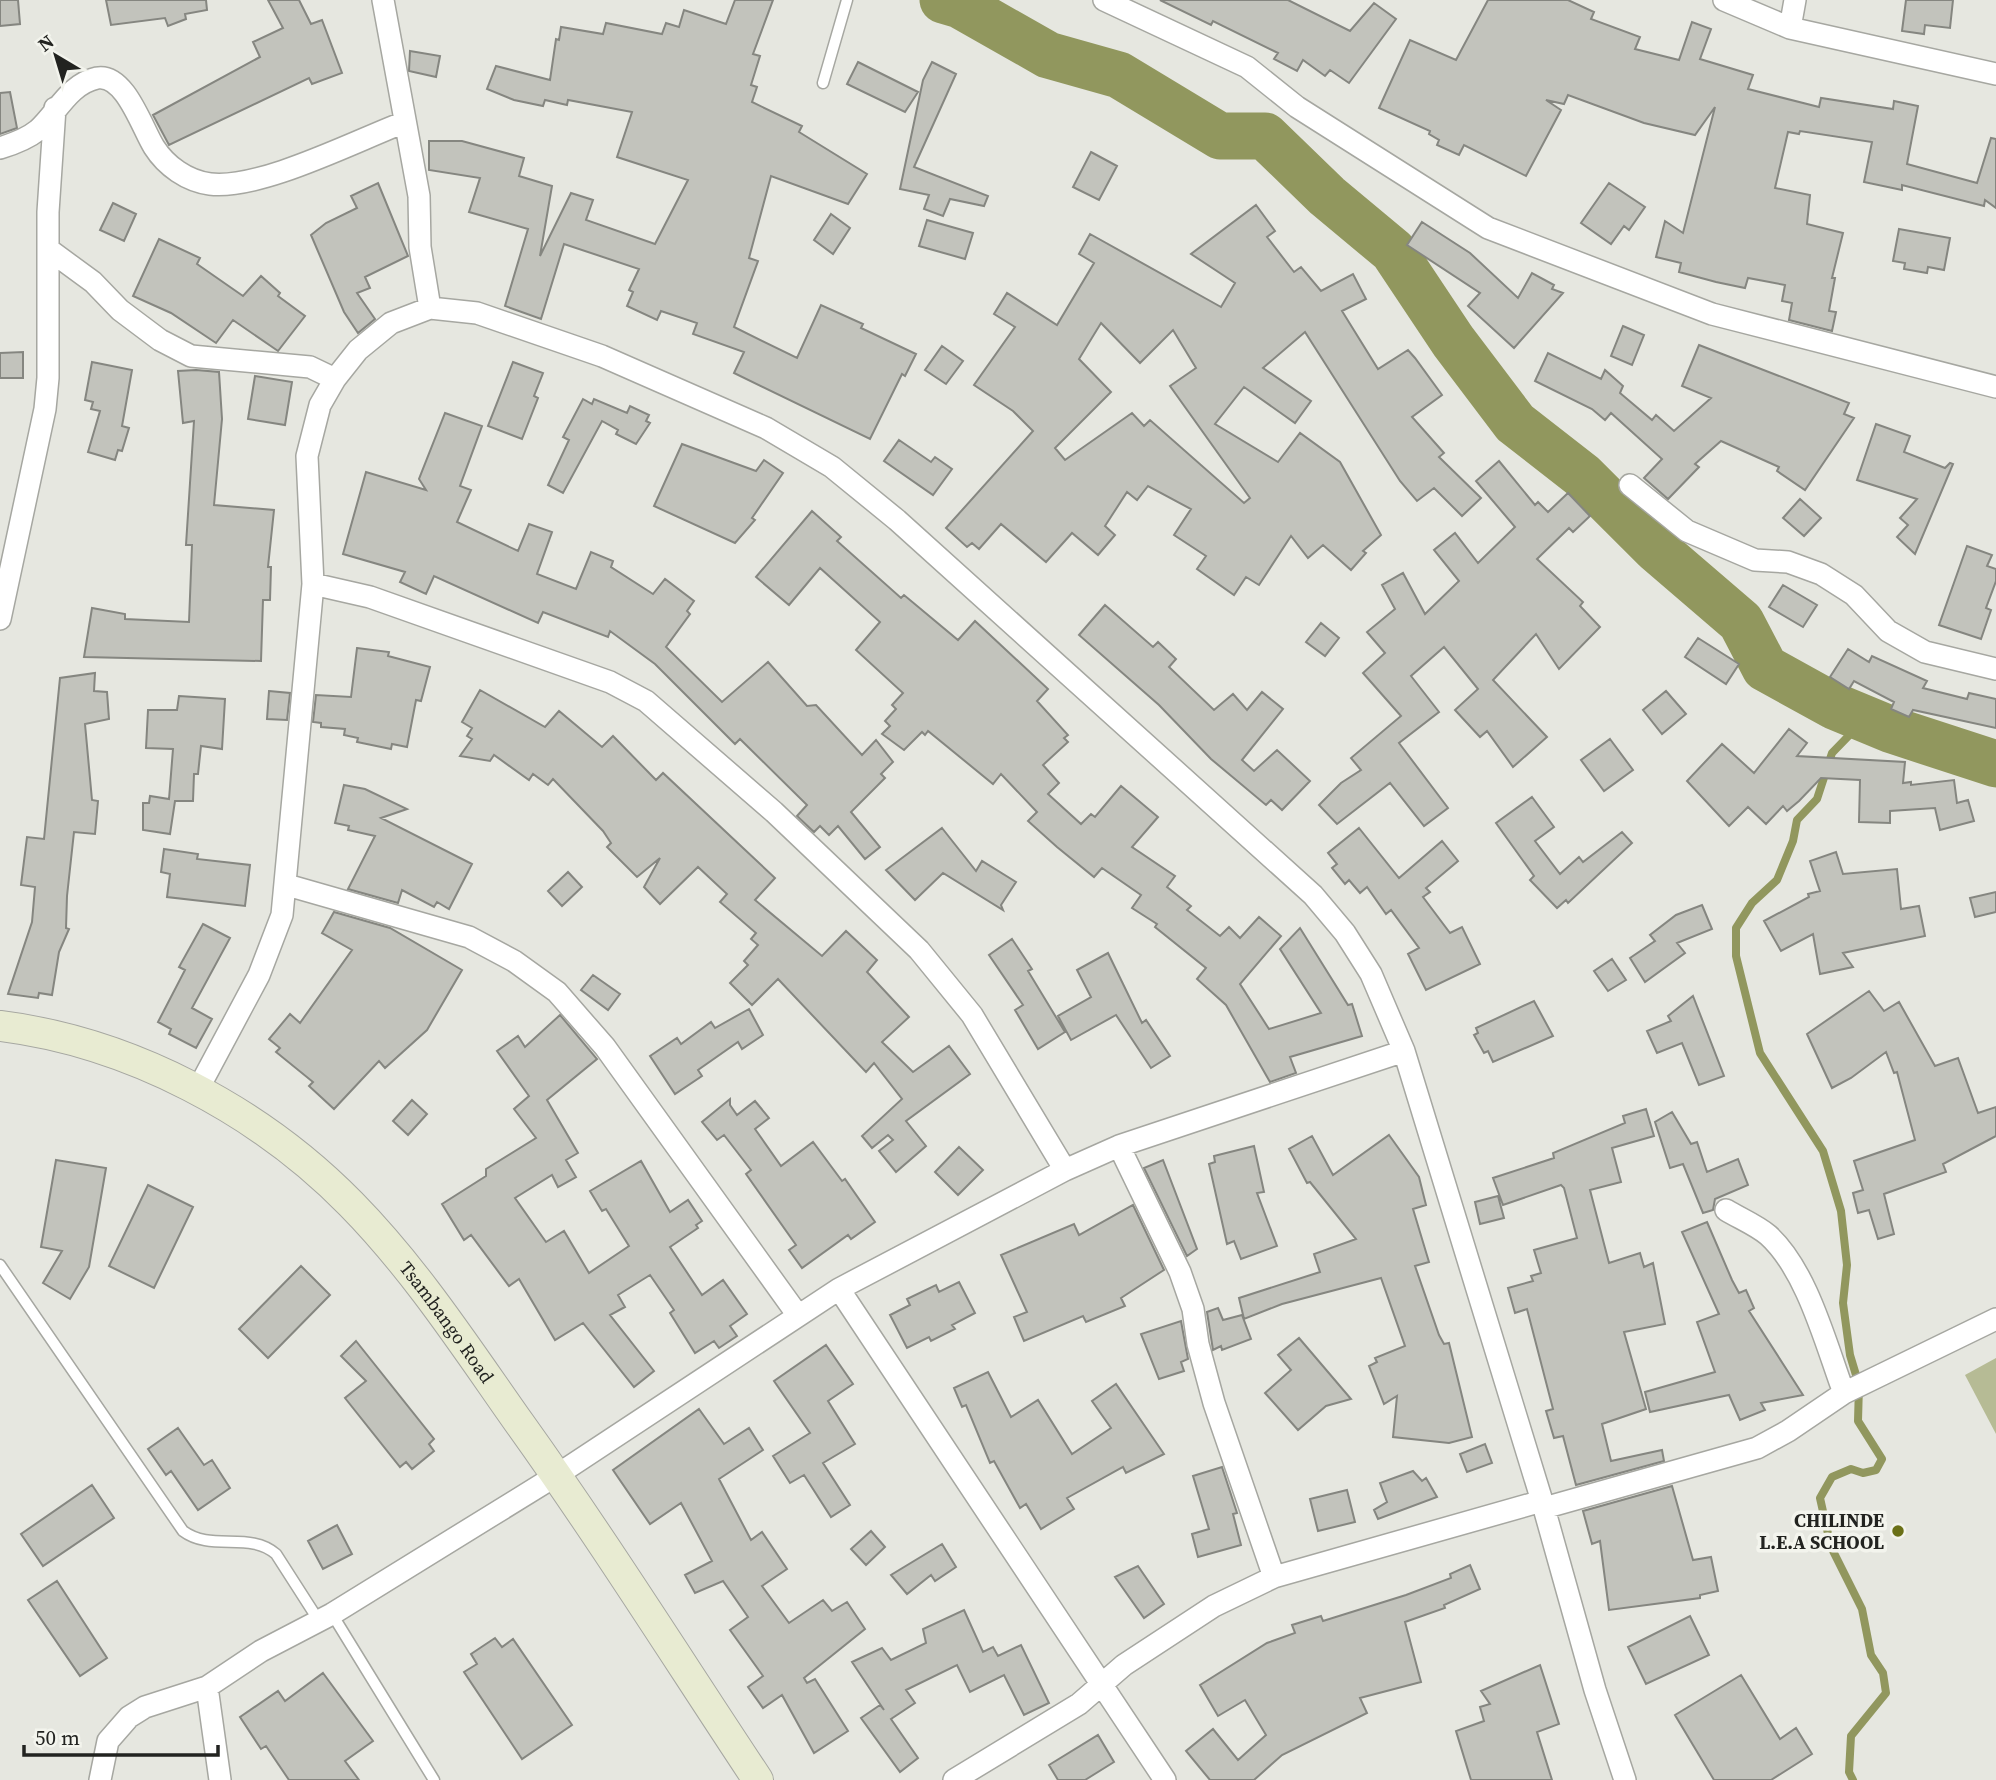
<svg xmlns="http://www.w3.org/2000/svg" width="1996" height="1780" font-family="'Source Serif 4',serif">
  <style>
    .green { fill: #b6bb95 }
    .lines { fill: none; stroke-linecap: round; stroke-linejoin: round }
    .stream { stroke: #91975e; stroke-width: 8 }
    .river { stroke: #91975e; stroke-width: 47 }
    .building { fill: #c2c3bc; stroke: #858680; stroke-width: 2; fill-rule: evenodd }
    .lane-casing { stroke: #a6a7a1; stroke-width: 13 }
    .street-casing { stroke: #a6a7a1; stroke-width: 24 }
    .secondary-casing { stroke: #a6a7a1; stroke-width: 32 }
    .lane { stroke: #fff; stroke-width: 10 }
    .street { stroke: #fff; stroke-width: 21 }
    .secondary { stroke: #e8ebd2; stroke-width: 30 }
    .poi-dot { fill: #6a7017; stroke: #f3f4ed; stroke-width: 2.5 }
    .labels { text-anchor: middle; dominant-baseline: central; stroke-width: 7; stroke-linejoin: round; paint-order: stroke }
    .street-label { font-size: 19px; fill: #222320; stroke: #f3f4ed }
    .poi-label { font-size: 19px; font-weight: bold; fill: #222320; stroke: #f3f4ed; text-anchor: end }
  </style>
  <rect width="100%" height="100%" fill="#e6e7e0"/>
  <path class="green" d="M1996,1358V1434L1965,1375Z"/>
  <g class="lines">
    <path class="stream" d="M1853,1780L1849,1772L1851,1736L1886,1693L1883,1673L1871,1655L1862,1609L1831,1547L1820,1498L1832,1477L1851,1469L1863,1473L1876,1470L1882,1459L1858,1421L1859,1385L1850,1355L1843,1303L1847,1265L1841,1211L1823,1151L1760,1053L1736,956V928L1752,903L1777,880L1793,841L1797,820L1817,799L1832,753L1865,719"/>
    <path class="river" d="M943,0L960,5L1048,55L1119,75L1220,136H1265L1327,196L1393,251L1453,341L1515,423L1583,476L1656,549L1741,622L1765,668L1834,706L1892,730L1996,764"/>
  </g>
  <path class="building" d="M0,0H18L20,24L0,26Z
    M106,0H206L207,10L185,14L186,19L168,26L165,18L111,25Z
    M268,0H299L311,24L322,20L342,73L312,84L309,78L169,145L153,115L260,57L253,42L283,28Z
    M735,0H773L753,54L760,56L751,85L757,87L752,102L802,126L799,132L867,174L848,204L771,176L749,258L758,261L734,327L797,358L821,305L863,324L861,328L916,354L905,376L902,374L870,439L734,373L744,352L693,334L697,323L661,311L657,320L627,306L633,292L629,290L639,269L564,244L541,319L505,306L528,229L469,212L480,178L429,170V141H462L524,158L519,176L552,186L540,256L571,193L593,200L586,220L655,244L688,180L617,157L632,112L568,100L567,105L545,100L543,106L514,100L487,89L496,66L550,80L556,39L559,40L561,27L603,34L606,23L662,34L666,23L679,27L684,10L726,24Z
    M1160,0H1288L1350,31L1374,3L1396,19L1349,83L1330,70L1325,76L1303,60L1297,71L1274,59L1278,53L1213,21L1211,25Z
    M1488,0H1568L1594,12L1591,19L1640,37L1635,49L1679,60L1692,22L1711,29L1700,59L1753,75L1748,89L1819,107L1821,98L1893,109L1894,101L1918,106L1907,164L1977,183L1991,138L1996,139V208L1985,200L1984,206L1902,185V190L1864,182L1872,142L1800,131L1799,134L1788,132L1775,188L1810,195L1807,224L1843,233L1832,278H1835L1829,311L1836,312L1832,331L1789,320L1792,303L1782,301L1785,285L1748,278L1745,288L1716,282L1679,272L1681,263L1656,257L1665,221L1683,233L1715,107L1695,135L1644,123L1568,95L1564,104L1546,100L1561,110L1526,176L1464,145L1459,155L1437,145L1439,140L1429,134L1430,131L1379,108L1410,40L1456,60Z
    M1906,0H1953L1950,28L1925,25L1924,34L1902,31Z
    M410,51L440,56L436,77L409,71Z
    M858,62L918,92L905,112L847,84Z
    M932,62L956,74L914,167L988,196L984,206L950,199L943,216L924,209L929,195L900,189L923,80Z
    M10,92L17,128L0,134V93Z
    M1091,152L1117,166L1099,200L1073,187Z
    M378,183L408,256L365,277L370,288L357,293L375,319L358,333L344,312L311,235L326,223L357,208L351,196Z
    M1609,183L1645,207L1629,230L1624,226L1611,244L1581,223Z
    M113,203L136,214L124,241L100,230Z
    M1256,205L1275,231L1267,237L1294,272L1301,267L1321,291L1353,274L1366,299L1342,311L1378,369L1408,350L1415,358L1442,395L1412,417L1444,453L1439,457L1481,498L1462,516L1434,488L1417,501L1400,481L1305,332L1263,368L1311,401L1295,423L1244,387L1215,424L1278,462L1300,433L1340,462L1381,535L1363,551L1366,553L1351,570L1323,545L1308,558L1291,536L1259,585L1246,577L1234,595L1197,569L1206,556L1174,535L1191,509L1148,486L1137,500L1127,492L1105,526L1115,535L1098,555L1072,533L1046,562L1001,524L979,549L972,543L967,547L946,528L1033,431L1013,411L974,385L1015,327L994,314L1007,293L1057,325L1094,263L1079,254L1090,234L1221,307L1235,283L1191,254ZM1101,323L1140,363L1173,330L1196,368L1170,386L1250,498L1244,503L1150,420L1144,426L1132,413L1065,460L1055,448L1111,392L1079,359Z
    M831,214L850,228L833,254L814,240Z
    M927,220L973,233L965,259L919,246Z
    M1422,222L1470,253L1518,298L1532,273L1554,285L1552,289L1563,293L1514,348L1468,306L1480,293L1407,245Z
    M1899,229L1950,238L1944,270L1928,267L1927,273L1904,269L1905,263L1893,261Z
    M159,239L200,258L197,264L243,296L261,276L280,293L278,296L305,316L278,351L233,320L216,343L171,313L133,296Z
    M1623,326L1644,335L1632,365L1611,356Z
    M1699,345L1849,403L1844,414L1854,418L1805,490L1777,471L1779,467L1721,441L1695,464L1699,467L1668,499L1644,478L1662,459L1611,413L1605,420L1592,409L1535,381L1548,353L1601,379L1605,370L1623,386L1620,393L1652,420L1656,415L1674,431L1711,398L1682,386Z
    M942,346L963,361L946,384L925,370Z
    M23,352V378H0V353Z
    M92,362L132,370L122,426L129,428L122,451L118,450L115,460L88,452L100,411L91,409L93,402L85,400Z
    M513,362L543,373L534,396L538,398L522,439L488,426Z
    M196,370L219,372L222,419L214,505L274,510L268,567H271L270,600H263L261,661L84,657L92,608L125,614V619L189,622L192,545H186L194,421L183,423L178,371Z
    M255,376L292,382L285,425L248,419Z
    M583,399L592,404L594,399L627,413L630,406L649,415L646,421L650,423L636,444L616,434L618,430L602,421L563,493L548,485L569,440L563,437Z
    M445,413L482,426L460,486L471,490L457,522L518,551L529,524L552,532L537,574L576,589L591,552L613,561L611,567L653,594L665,579L694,601L687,611L690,614L666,647L722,702L768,662L807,706L816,705L862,755L876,740L893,762L881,774L885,778L851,812L880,847L865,859L838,826L829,835L820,826L814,832L797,816L807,805L740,739L735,744L655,664L610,631L608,637L543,612L538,623L434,576L426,594L400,582L405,572L343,554L366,472L426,490L419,479Z
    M1876,424L1910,436L1904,452L1945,468L1950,463L1953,464L1915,554L1897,537L1908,525L1900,518L1917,499L1857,480Z
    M899,440L931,462L935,457L952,469L933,495L884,461Z
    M682,444L756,471L764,460L783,473L752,518L755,520L735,543L654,506Z
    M1499,461L1535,505L1538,502L1548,512L1568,493L1590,516L1573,532L1569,528L1537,559L1583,602L1580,606L1600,627L1559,669L1536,634L1493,680L1547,737L1513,767L1487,731L1480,737L1455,710L1478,689L1444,647L1411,676L1439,712L1399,743L1448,808L1424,826L1390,783L1337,824L1319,805L1341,783L1361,770L1351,758L1401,716L1363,673L1385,653L1367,632L1395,609L1382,585L1403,573L1425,614L1459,581L1434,550L1455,533L1478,563L1515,527L1476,481Z
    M1800,499L1821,518L1804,536L1783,518Z
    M812,511L841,537L837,541L901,598L904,595L958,640L975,621L1048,689L1037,701L1068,735L1064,738L1068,742L1043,765L1059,783L1048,794L1081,824L1091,814L1095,817L1121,786L1158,817L1132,847L1175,876L1167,887L1191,906L1187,910L1220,936L1229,927L1240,938L1259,917L1281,936L1240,984L1269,1029L1321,1013L1280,949L1300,928L1348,1005L1352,1004L1362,1036L1290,1057L1296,1073L1270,1082L1226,1005L1197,979L1206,968L1155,927L1157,924L1132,908L1141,895L1102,868L1094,877L1057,847L1028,821L1037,812L1001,774L993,784L928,731L925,735L922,732L904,750L882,734L890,726L885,721L896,709L892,705L903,693L856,650L880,622L820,568L789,605L756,577Z
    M1967,546L1992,555L1987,566L1996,569V581L1986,608L1991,610L1981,639L1939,625Z
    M1783,585L1817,605L1803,627L1769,607Z
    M1105,605L1153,647L1158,642L1176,659L1169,667L1214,710L1233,694L1247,710L1262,692L1283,709L1242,760L1254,771L1277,750L1310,781L1282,810L1271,800L1266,805L1211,759L1159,705L1079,635Z
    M1321,623L1339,638L1325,656L1306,642Z
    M1698,638L1739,664L1726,684L1685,657Z
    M357,648L389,652L388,656L430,667L421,701L416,700L407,747L392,744L391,749L357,742L358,738L344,735L345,729L321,727V723L313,722L316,695L351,697Z
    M1848,649L1869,662L1872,656L1927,681L1923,688L1967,699L1969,693L1996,699V728L1913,710L1909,717L1891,709L1894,702L1854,681L1849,689L1830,677Z
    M95,673L94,691L107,692L109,719L85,724L92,800L98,801L95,834L74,832L67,896L66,928L69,929L59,952L52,995L39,993L38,998L8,994L32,922L35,887L21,885L27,837L44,839L60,678Z
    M480,690L545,727L559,711L602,747L613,736L656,780L663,773L775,878L755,900L822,956L846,931L877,960L867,972L909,1017L882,1042L913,1072L949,1046L970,1074L906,1121L926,1146L896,1172L879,1151L893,1140L888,1135L872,1148L862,1136L902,1099L874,1063L866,1072L778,979L752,1005L730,983L748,965L744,961L758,945L751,939L756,933L720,902L727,894L698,867L660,904L644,887L660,858L637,877L607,847L611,843L603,831L553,779L548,785L533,774L529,780L494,755L490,761L460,756L472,739L467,736L472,728L462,722Z
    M269,691L290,693L287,720L267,719Z
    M1666,691L1686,714L1662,734L1643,710Z
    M179,696L225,699L222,749L201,746L198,774H194L193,801H175L170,834L143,830V803H149L150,796L169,799L173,749L146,748L148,710H177Z
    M1789,729L1807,743L1797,756L1905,762L1903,783L1911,782V785L1954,780L1957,803L1968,800L1974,821L1940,830L1935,808L1890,811V823L1859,822L1860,780L1821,778L1799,801L1787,811L1783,806L1766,824L1748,807L1729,826L1687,781L1722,744L1754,773Z
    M1610,739L1633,770L1604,791L1581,760Z
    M344,785L365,789L407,809L381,818L472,864L449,909L437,902L434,907L402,890L398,903L348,889L375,836L348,830L349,826L335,823Z
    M1532,797L1554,827L1535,841L1560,874L1579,857L1583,862L1622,832L1632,843L1568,903L1566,900L1557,908L1530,880L1534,876L1496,823Z
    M942,828L976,871L982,861L1016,882L1001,905L1003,910L943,873L915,900L886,870Z
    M1359,828L1399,878L1442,841L1458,861L1426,888L1430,892L1423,897L1450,933L1462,927L1480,964L1426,990L1408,954L1419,948L1391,910L1386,914L1367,887L1360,893L1349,880L1345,884L1332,868L1337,864L1328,853Z
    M164,849L198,854L197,859L250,865L245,906L167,897L170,874L161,872Z
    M1836,852L1843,874L1897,869L1901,909L1919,906L1925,936L1843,953L1853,967L1820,974L1813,934L1781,951L1764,921L1809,897L1808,894L1820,891L1810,861Z
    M568,872L582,887L562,906L548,891Z
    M1996,892V912L1975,917L1970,898Z
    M1702,905L1712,929L1677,943L1685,953L1645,982L1630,958L1655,941L1650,935L1676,915Z
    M334,912L390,928L462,970L427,1030L385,1068L379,1061L334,1109L309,1086L313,1082L276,1052L280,1048L269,1039L290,1014L300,1023L352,950L322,933Z
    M203,924L230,938L192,1008L212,1019L196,1048L169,1034L171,1029L158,1022L185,970L179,967Z
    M1012,939L1032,969L1028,971L1065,1032L1038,1049L1015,1010L1023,1005L989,955Z
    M1108,953L1142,1023L1146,1020L1170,1056L1151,1068L1116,1015L1071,1040L1058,1016L1091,997L1077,970Z
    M1612,959L1626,980L1608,991L1594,971Z
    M593,975L620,994L608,1010L581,990Z
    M1869,991L1884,1011L1899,1002L1935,1066L1958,1058L1978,1113L1996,1107V1136L1943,1164L1946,1172L1884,1194L1894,1234L1878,1239L1869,1210L1858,1213L1853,1193L1863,1190L1854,1161L1915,1140L1897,1072L1894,1073L1886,1052L1851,1078L1832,1088L1807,1034Z
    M1693,996L1724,1076L1699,1085L1682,1043L1657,1053L1647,1031L1671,1021L1668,1016Z
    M1534,1001L1553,1036L1493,1062L1488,1051L1484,1053L1474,1035L1478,1033L1476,1028Z
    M749,1009L763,1035L742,1049L738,1042L698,1070L702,1076L675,1094L650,1056L677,1038L681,1044L711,1022L715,1028Z
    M560,1015L597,1059L547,1100L578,1153L566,1160L576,1177L558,1187L552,1175L515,1198L546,1242L564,1231L589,1273L629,1246L606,1209L602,1211L590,1191L641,1161L670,1212L688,1200L702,1221L696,1225L698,1228L670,1247L702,1295L723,1280L747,1314L730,1326L737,1336L719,1348L714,1341L695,1353L670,1313L674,1310L650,1275L618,1295L625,1307L610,1315L654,1371L634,1387L583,1323L555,1340L519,1279L509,1286L471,1235L464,1240L442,1204L486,1176V1169L536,1138L514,1109L529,1096L497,1051L518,1036L525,1047Z
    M730,1099V1105L737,1115L755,1101L769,1118L755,1129L781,1166L813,1142L842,1181L845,1179L875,1222L851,1239L848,1235L802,1268L789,1250L796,1245L746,1174L751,1170L724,1135L717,1140L702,1122Z
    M412,1100L427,1114L408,1135L393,1121Z
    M1646,1109L1654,1136L1612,1148L1621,1182L1590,1190L1609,1263L1640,1253L1644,1267L1653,1263L1665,1324L1624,1332L1646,1409L1602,1424L1611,1461L1662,1450L1664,1461L1576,1485L1563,1436L1554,1438L1546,1411L1553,1409L1527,1309L1515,1313L1508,1288L1533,1281L1531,1276L1541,1273L1534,1250L1577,1238L1564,1188L1561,1185L1503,1205L1493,1178L1554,1158L1553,1153L1625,1123L1623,1116Z
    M1672,1112L1691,1144L1697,1142L1707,1172L1738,1159L1748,1185L1715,1199L1713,1210L1703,1213L1683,1164L1670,1168L1655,1122Z
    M1389,1135L1419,1177L1426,1205L1413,1209L1429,1262L1415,1266L1439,1335L1444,1344L1449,1343L1472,1437L1449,1443L1393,1437L1397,1396L1384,1404L1369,1366L1377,1362L1375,1358L1405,1346L1381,1278L1282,1304L1244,1319L1239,1298L1320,1272L1314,1254L1356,1239L1310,1182L1307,1183L1289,1149L1312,1136L1333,1175Z
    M1254,1146L1264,1192L1257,1193L1277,1246L1241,1259L1234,1241L1227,1244L1209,1164L1215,1162L1214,1156Z
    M959,1147L983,1170L958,1195L935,1172Z
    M56,1160L106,1168L89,1267L70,1299L43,1283L62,1251L41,1247Z
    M1163,1160L1197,1249L1187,1256L1144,1168Z
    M148,1185L193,1207L154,1288L109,1266Z
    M1498,1196L1504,1218L1480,1224L1475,1202Z
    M1133,1205L1164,1270L1121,1298L1125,1306L1086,1322L1083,1316L1024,1341L1014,1317L1027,1312L1001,1255L1074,1224L1079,1235Z
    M1707,1222L1732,1280L1739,1293L1746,1290L1754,1308L1749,1311L1803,1395L1761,1403L1765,1410L1740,1420L1729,1395L1650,1412L1645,1392L1715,1372L1697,1322L1719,1314L1682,1232Z
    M301,1266L330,1295L268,1358L239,1329Z
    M959,1282L975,1313L952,1325L955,1329L931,1341L929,1337L907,1348L890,1315L910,1305L907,1299L936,1285L939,1292Z
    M1218,1308L1223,1320L1242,1315L1251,1339L1222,1350L1221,1346L1213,1350L1207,1312Z
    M1181,1321L1188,1359L1181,1362L1184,1371L1159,1379L1141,1334Z
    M1299,1338L1351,1399L1326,1406L1298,1430L1265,1393L1291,1370L1278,1355Z
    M356,1341L434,1439L429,1444L434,1451L412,1469L406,1462L400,1467L345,1398L366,1381L341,1356Z
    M826,1345L853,1384L828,1401L855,1444L823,1463L850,1505L831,1517L804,1475L790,1483L773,1456L810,1433L774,1381Z
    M988,1372L1011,1417L1038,1400L1072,1454L1111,1428L1092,1401L1116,1384L1164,1454L1126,1473L1123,1467L1067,1498L1074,1509L1041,1529L1026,1504L1020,1508L994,1461L990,1463L966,1405L962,1407L954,1388Z
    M699,1409L724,1444L749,1428L763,1450L719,1479L751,1540L762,1532L787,1569L762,1586L789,1623L823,1600L832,1611L847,1602L865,1629L804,1678L807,1683L815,1679L848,1731L814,1753L782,1695L763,1708L748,1687L763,1676L730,1630L748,1617L723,1581L695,1593L685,1575L712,1561L681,1503L650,1524L613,1470Z
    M178,1428L204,1465L212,1460L230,1488L198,1510L171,1471L166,1475L148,1449Z
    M1485,1444L1492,1463L1467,1472L1460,1454Z
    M1222,1467L1237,1513L1233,1514L1241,1545L1198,1557L1192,1534L1209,1529L1193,1476Z
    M1413,1471L1422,1481L1426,1478L1437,1497L1378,1519L1374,1510L1387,1502L1380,1483Z
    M92,1485L114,1518L43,1566L21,1534Z
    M1672,1486L1693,1560L1711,1557L1718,1591L1700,1595V1598L1609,1610L1600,1541L1592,1544L1583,1511Z
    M1347,1490L1355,1522L1318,1531L1310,1499Z
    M337,1525L352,1554L323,1569L308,1541Z
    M871,1531L885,1547L866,1565L851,1549Z
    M942,1544L956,1567L935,1581L931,1575L907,1594L891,1575Z
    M1470,1565L1480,1589L1444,1605L1445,1608L1405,1622L1421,1682L1360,1698L1367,1713L1282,1755L1254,1780H1210L1186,1751L1213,1729L1238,1760L1266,1735L1245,1700L1218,1716L1200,1685L1267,1643L1295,1633L1292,1625L1321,1616L1323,1621L1406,1595L1451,1578L1450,1574Z
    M1138,1566L1164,1604L1144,1618L1115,1577Z
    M57,1581L107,1658L80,1676L28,1600Z
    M964,1610L983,1652L993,1647L998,1656L1021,1645L1049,1703L1024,1715L1004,1675L970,1692L957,1665L906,1690L915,1703L891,1719L918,1758L900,1772L861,1718L880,1705L884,1710L852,1662L882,1648L891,1660L926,1643L923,1629Z
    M1690,1616L1709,1655L1646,1684L1628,1647Z
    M495,1638L502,1647L513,1639L572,1725L522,1759L464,1672L477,1664L471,1654Z
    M1540,1665L1559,1724L1537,1732L1552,1780H1471L1456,1731L1484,1721L1480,1707L1490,1704L1481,1691Z
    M323,1673L373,1741L345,1761L359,1780H289L266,1746L261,1749L240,1717L278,1691L285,1701Z
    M1741,1675L1780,1739L1796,1728L1812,1754L1771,1780H1714L1675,1715Z
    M1098,1735L1114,1762L1085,1780H1058L1049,1765Z"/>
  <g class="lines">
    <defs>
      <path id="lane" d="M823,83L847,0
        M0,1265L183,1531C211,1552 250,1531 276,1554L319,1621
        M332,1614L434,1780"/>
      <path id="street" d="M383,0L419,196L420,247L430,308
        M1104,0L1247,67L1297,107L1488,228L1712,314L1996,387
        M1724,0L1790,28L1996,74
        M1790,28L1795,0
        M0,148C13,144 27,139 38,130C57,113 69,84 97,78C125,73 142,128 154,147C166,166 187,181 210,184C260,190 355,141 405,122
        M48,249L93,282L120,310L160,340L191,356L310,367L335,379
        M1630,485L1687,531L1755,560L1788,562L1821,574L1854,595L1888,631L1925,652L1996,669
        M313,584L370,597L610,682L646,701L774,812L919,950L972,1015L1065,1170
        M0,619L45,409L48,378V212L55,108
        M287,885L469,937L514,961L557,992L605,1047L797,1314
        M197,1091L259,975L282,915L313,584L307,456L320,405L335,379L358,350L391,323L430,308L477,313L602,356L766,428L832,467L897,520L1313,895L1345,933L1371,974L1404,1051L1542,1501L1595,1690L1625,1780
        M1119,1146L1180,1272L1193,1309L1198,1344L1214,1403L1274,1577
        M1726,1210C1739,1218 1756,1225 1768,1235C1807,1270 1826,1345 1844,1393
        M839,1289L1165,1780
        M1544,1508L1757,1448L1788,1431L1844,1393L1996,1319
        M207,1687L220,1780
        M100,1780L108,1741L129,1717L145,1707L207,1687L261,1651L332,1614L557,1475L839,1289L1065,1170L1119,1146L1404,1051
        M954,1780L1079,1704L1124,1665L1214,1606L1274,1577L1542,1501"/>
      <g id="secondary">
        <path id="s1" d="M0,1026C130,1042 260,1111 351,1204C416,1270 467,1349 520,1424C603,1540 679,1661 758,1780"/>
      </g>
    </defs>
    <use href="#lane" class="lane-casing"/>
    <use href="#street" class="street-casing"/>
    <use href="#secondary" class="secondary-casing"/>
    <use href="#lane" class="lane"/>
    <use href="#street" class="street"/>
    <use href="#secondary" class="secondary"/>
  </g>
  <circle class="poi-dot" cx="1898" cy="1531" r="7"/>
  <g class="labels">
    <g class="street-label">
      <text stroke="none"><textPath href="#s1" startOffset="553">Tsambango Road</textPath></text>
    </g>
    <g class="poi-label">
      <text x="1884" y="1520">CHILINDE<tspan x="1884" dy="22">L.E.A SCHOOL</tspan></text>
    </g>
  </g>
  <g transform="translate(56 56) rotate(322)" stroke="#f3f4ed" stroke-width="5" paint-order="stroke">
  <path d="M0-5L12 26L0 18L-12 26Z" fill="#222320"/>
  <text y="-10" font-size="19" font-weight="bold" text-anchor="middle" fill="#222320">N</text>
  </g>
  <path d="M24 1745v10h194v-10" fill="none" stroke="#222320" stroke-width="3.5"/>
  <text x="35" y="1745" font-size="21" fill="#222320" stroke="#f3f4ed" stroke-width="5" paint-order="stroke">50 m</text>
</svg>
